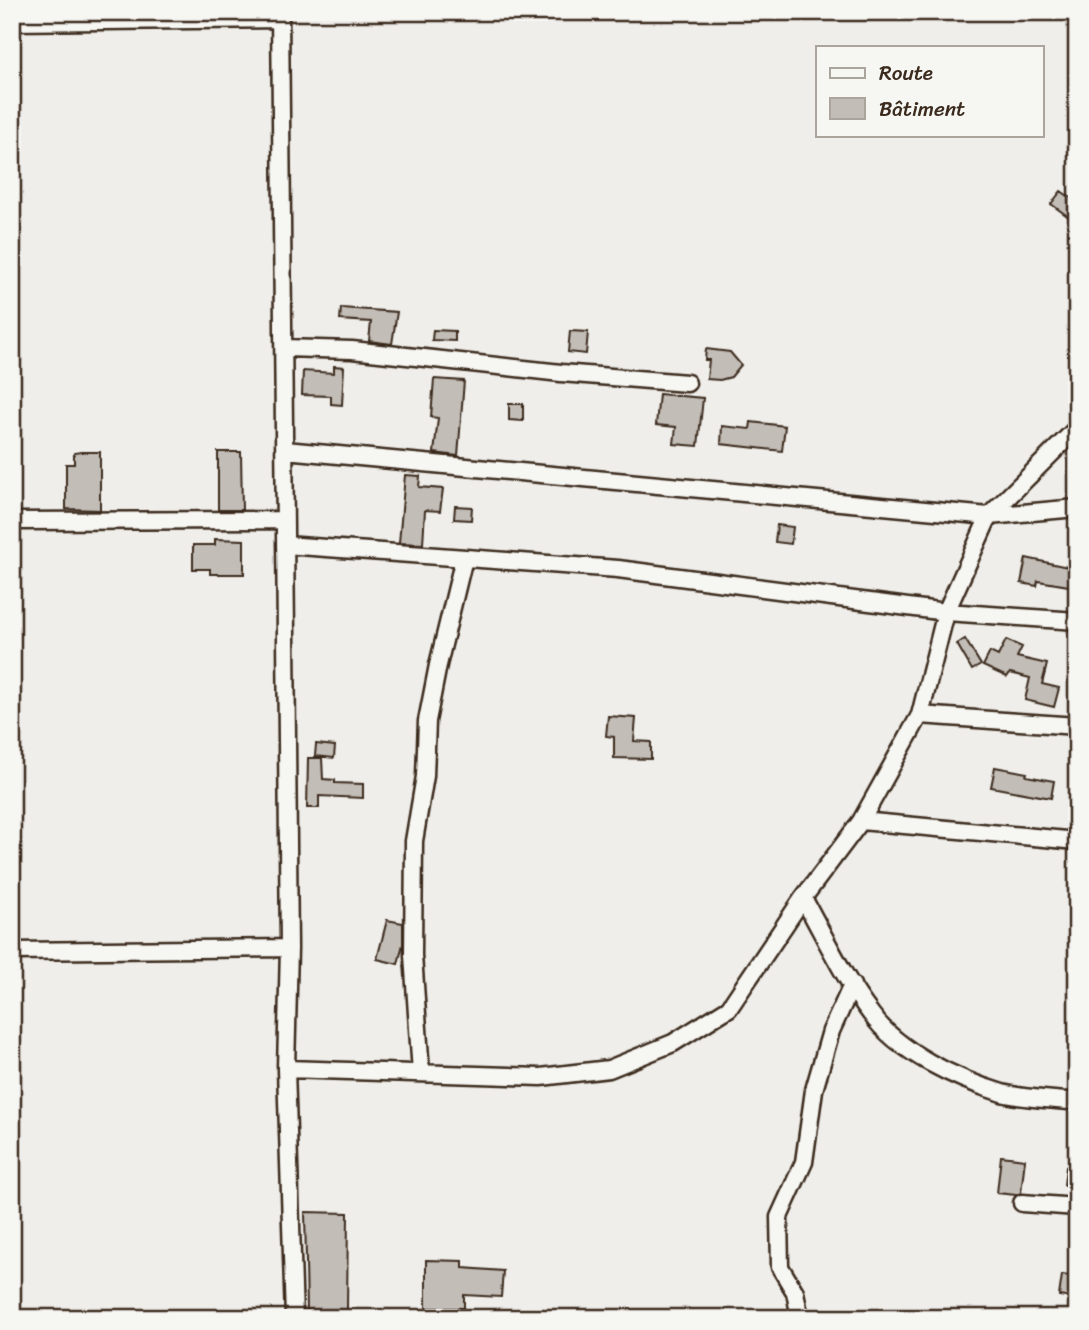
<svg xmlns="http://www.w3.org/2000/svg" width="1089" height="1330" font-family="Sriracha,sans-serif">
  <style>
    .building { fill: #c2bdb7; stroke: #3b2a1e; stroke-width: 2 }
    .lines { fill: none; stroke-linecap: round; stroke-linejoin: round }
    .minor-casing { stroke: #3b2a1e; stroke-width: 21 }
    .minor { stroke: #f6f6f2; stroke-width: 16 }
  </style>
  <rect width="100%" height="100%" fill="#efeeea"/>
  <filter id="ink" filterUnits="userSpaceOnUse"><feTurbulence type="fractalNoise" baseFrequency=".0143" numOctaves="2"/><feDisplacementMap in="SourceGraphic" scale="14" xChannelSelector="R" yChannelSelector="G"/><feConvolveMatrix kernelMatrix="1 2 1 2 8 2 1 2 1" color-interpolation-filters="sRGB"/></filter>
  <g filter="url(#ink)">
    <path class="building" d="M1061,191L1077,202V223L1051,204Z
      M341,308L397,312L392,344L369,341L371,322L340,320Z
      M433,330L455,331V341L432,340Z
      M570,331L588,332L586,354L568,352Z
      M706,349L730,352L741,365L731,377L720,380L707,379L709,360H705Z
      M334,366L344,367L342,405L331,404V396L302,395L303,371L334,373Z
      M434,379L464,381L458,456L434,453L438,418L431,417Z
      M659,394L703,398L698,446L674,444L676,427L656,425Z
      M509,404H523V421L509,420Z
      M751,422L785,426L782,451L721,444L722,426L750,429Z
      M81,452H100V510L66,509V464H74V453Z
      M218,452H241L242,510H218Z
      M405,475L420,476L419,487L443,489L440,511L425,510L423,544L399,543Z
      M455,506L472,507L471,520L454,519Z
      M777,525L793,527L791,544L775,542Z
      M215,539L244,540V574H210V569H193V545H215Z
      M1026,558L1077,569L1075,587L1038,581L1037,586L1021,583Z
      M965,639L981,665L972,670L957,644Z
      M1006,640L1022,647L1017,657L1047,664L1042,684L1059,688L1054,707L1025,700L1030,678L1010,673L1007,677L983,666L990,652L998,656Z
      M608,716L636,718L634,741L651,742V759L614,758V737L606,736Z
      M316,744L335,746L334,758L315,756Z
      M308,758H322L323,779L335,780V783L363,784V798L319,796V808H307Z
      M995,767L1027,773L1026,776L1054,781L1051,798L991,787Z
      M387,920L403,923V944L398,964L377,959Z
      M1001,1156L1025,1159L1021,1193L1016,1195L997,1193Z
      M1066,1167L1077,1169V1186L1064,1185Z
      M305,1212L348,1213L347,1310L307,1311Z
      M426,1260L463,1261V1268L503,1271L501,1297L464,1295V1308H426Z
      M1062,1275L1077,1277V1299L1059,1296Z"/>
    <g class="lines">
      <defs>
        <path id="minor" d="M280,12L289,948L286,1069L294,1318
          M12,22L280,19
          M284,348L352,350L561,373L687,383
          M285,450L989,516L1077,508
          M12,521L285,520
          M285,545L618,569L946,612L1077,621
          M920,715L1077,726
          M861,821L1077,841
          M803,898C825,937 844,979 871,1014C899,1053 957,1079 1002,1093C1025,1099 1053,1099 1077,1102
          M12,951L289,948
          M286,1069L541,1077L609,1069L673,1043L729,1008L803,898L861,821L920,715L946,612L989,516L1077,428
          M421,1073L413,955L414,841L425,776L427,721L438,665L464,558
          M1022,1203L1077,1207
          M800,1318L795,1292L780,1267L779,1217L804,1162L814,1090L831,1031L852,985"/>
      </defs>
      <use href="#minor" class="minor-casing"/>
      <use href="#minor" class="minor"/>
    </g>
  </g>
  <rect width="1089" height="1330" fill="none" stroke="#f6f6f2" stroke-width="42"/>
  <rect x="21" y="21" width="1047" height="1288" fill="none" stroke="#3b2a1e" stroke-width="2.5" filter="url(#ink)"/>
  <rect x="816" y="46" width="228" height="91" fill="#f6f6f2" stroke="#aba49d" stroke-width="2"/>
  <rect x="830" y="68" width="35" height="10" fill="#f6f6f2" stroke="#aba49d" stroke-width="2"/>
  <text x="879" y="80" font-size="21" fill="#3b2a1e">Route</text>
  <rect x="830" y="98" width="35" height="21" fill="#c2bdb7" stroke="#aba49d" stroke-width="2"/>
  <text x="879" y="116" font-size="21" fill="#3b2a1e">Bâtiment</text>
</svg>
